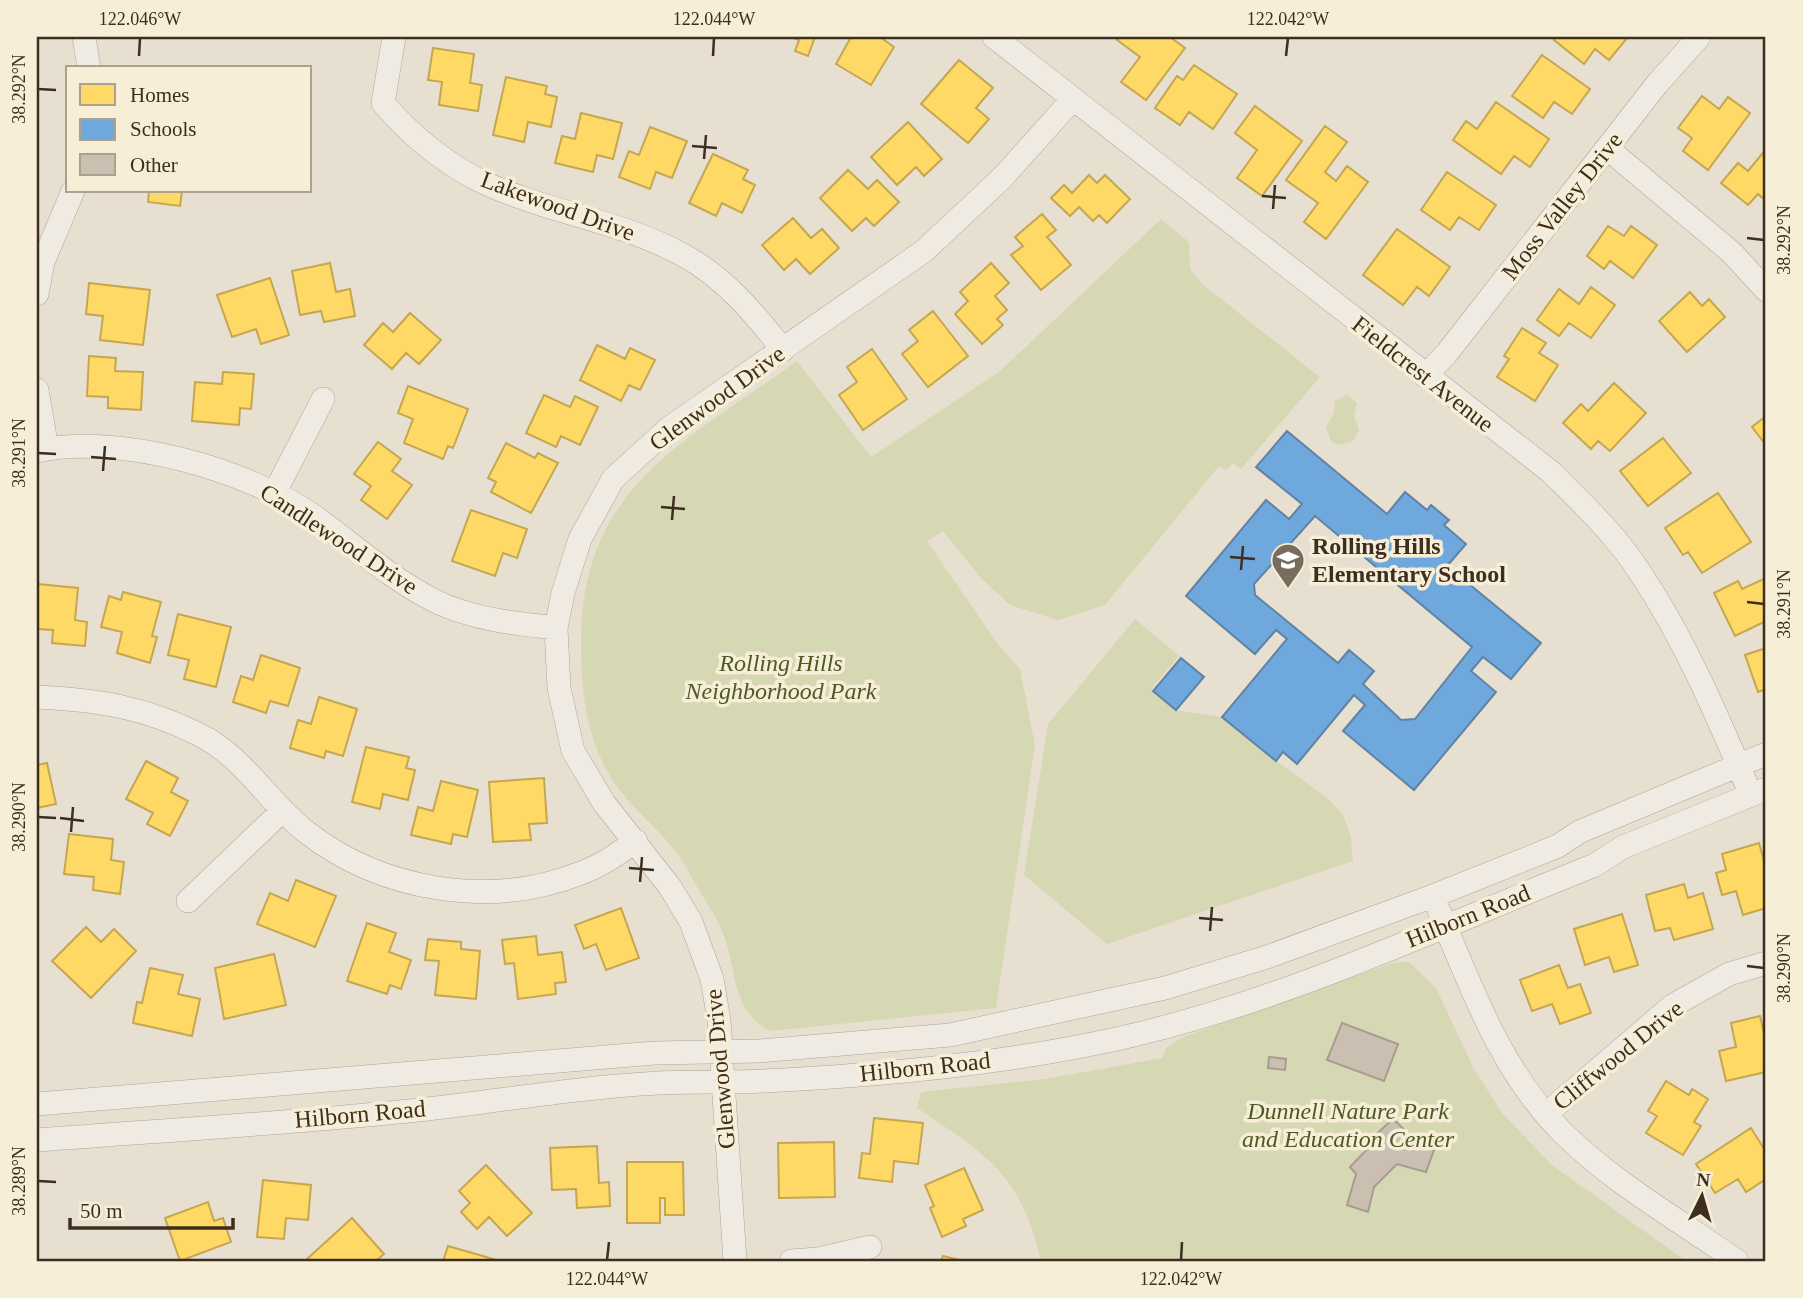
<svg xmlns="http://www.w3.org/2000/svg" width="1803" height="1298" font-family="'Times New Roman',serif">
  <style>
    .green { fill: #d6d7b3 }
    .homes { fill: #ffd966; stroke: #c5a651; stroke-width: 2 }
    .schools { fill: #6fa8dc; stroke: #6083a4; stroke-width: 2; fill-rule: evenodd }
    .building { fill: #cbbfb2; stroke: #a89c90; stroke-width: 2 }
    .lines { fill: none; stroke-linecap: round; stroke-linejoin: round }
    .minor-casing { stroke: #ada599; stroke-width: 24 }
    .minor { stroke: #efebe3; stroke-width: 23 }
    .ticks { fill: none; stroke: #3d2e20; stroke-width: 2.5 }
    .labels { text-anchor: middle; dominant-baseline: central; stroke-width: 7; stroke-linejoin: round; paint-order: stroke }
    .street-label { font-size: 24px; fill: #3d2e20; stroke: #f7eed8 }
    .poi-label { font-size: 24px; font-weight: bold; fill: #3d2e20; stroke: #f7eed8; text-anchor: start }
    .park-label { font-size: 24px; font-style: italic; fill: #4d5a26; stroke: #f7eed8 }
    .neatline { fill: none; stroke: #3d2e20; stroke-width: 2.5 }
    .ticks-label { font-size: 18px; text-anchor: middle; fill: #3d2e20 }
  </style>
  <rect width="100%" height="100%" fill="#e7e0d1"/>
  <path class="green" d="M1161,219L1189,242L1190,269L1202,284L1320,377L1241,469L1233,463L1226,471L1219,466L1105,605L1058,620L1010,605L981,578L943,531L927,541L999,646L1020,669L1035,745L996,1008L771,1031C732,1013 737,972 724,936C718,918 705,901 696,885C689,873 682,859 674,849C650,820 619,798 603,763C585,726 581,685 581,644C580,486 686,442 797,361L871,457L999,372Z
    M1347,395L1357,403L1354,417L1359,430L1352,442L1338,445L1331,441L1326,427L1334,413L1335,401Z
    M1135,619L1179,656L1151,689L1176,710L1222,717L1276,761L1330,800L1343,815L1351,837L1353,861L1107,944L1024,875L1048,724Z
    M1409,962L1436,988L1473,1067L1502,1113L1552,1165L1686,1261H1041C1021,1174 987,1155 917,1108L921,1092L1045,1079L1162,1058L1167,1047L1183,1037L1393,963Z"/>
  <path class="homes" d="M790,37H815L808,56L795,51L799,40Z
    M851,37H880L894,47L871,85L836,64Z
    M1120,37H1170L1185,48L1146,100L1121,82L1140,57L1117,40Z
    M1556,37H1628L1609,60L1595,49L1584,64L1554,40Z
    M433,48L474,54L470,83L482,85L478,111L439,105L442,82L428,80Z
    M1542,55L1590,89L1572,114L1554,102L1543,118L1512,96Z
    M959,60L993,88L976,108L989,119L968,143L921,104Z
    M1194,65L1237,94L1213,129L1189,112L1180,125L1155,108L1177,76L1183,80Z
    M506,77L547,86L545,94L557,97L551,127L528,122L524,142L493,135Z
    M1702,96L1719,109L1728,97L1750,113L1708,170L1683,151L1692,138L1678,128Z
    M1496,102L1549,139L1530,167L1514,156L1501,174L1453,140L1466,121L1477,129Z
    M1255,106L1302,141L1262,196L1237,178L1257,150L1235,133Z
    M581,113L622,123L613,159L597,155L593,172L555,163L562,136L575,139Z
    M908,122L942,159L924,176L916,167L897,185L871,157Z
    M1325,126L1347,142L1325,172L1336,181L1347,166L1368,182L1326,239L1304,222L1318,203L1286,180Z
    M650,127L687,141L672,178L656,172L650,189L619,177L629,151L639,155Z
    M1766,149V201L1758,194L1748,205L1721,183L1738,163L1748,171Z
    M713,154L748,170L743,179L755,185L742,213L722,203L716,216L689,203Z
    M848,170L868,189L877,180L899,202L874,226L866,218L852,231L820,198Z
    M1447,172L1496,205L1479,230L1459,217L1450,230L1421,210Z
    M1089,175L1097,183L1105,175L1130,199L1107,223L1099,215L1093,221L1079,207L1070,216L1051,198L1064,185L1072,193Z
    M149,191H182L180,206L148,202Z
    M1042,214L1056,230L1047,237L1071,265L1041,290L1011,255L1023,246L1015,237Z
    M793,218L811,238L822,229L839,248L810,274L796,259L784,270L762,245Z
    M1608,226L1624,236L1631,226L1657,245L1633,278L1610,261L1604,269L1587,256Z
    M1397,229L1450,267L1429,296L1417,287L1403,305L1363,275Z
    M330,263L336,292L350,289L355,316L324,322L321,311L300,315L292,271Z
    M991,263L1009,283L995,296L1007,310L997,319L1003,325L982,344L955,314L968,301L960,292Z
    M270,278L289,335L261,344L256,329L232,337L217,295Z
    M89,283L150,290L143,345L100,340L103,316L86,314Z
    M1591,287L1615,305L1591,338L1569,323L1559,336L1537,320L1559,289L1579,304Z
    M1690,292L1702,306L1709,299L1725,317L1687,352L1659,321Z
    M933,311L968,356L928,387L902,354L918,341L909,330Z
    M410,313L441,340L419,364L406,353L392,369L364,345L383,323L393,332Z
    M1522,328L1546,343L1539,353L1558,365L1535,401L1497,377L1509,359L1504,356Z
    M597,345L625,359L630,348L655,360L640,390L629,385L621,401L580,380Z
    M872,349L907,399L863,430L839,395L857,382L847,367Z
    M89,356L116,358L115,371L143,372L141,410L108,408V397L87,396Z
    M223,372L254,374L251,409L240,408L239,425L192,421L195,382L222,384Z
    M1614,383L1646,413L1610,451L1598,441L1591,449L1563,423L1581,404L1588,411Z
    M408,386L468,409L453,448L448,446L443,459L404,443L413,419L398,413Z
    M544,395L570,407L575,396L598,407L580,445L561,436L556,447L526,433Z
    M1766,416V445L1752,427Z
    M1663,438L1691,473L1648,506L1620,471Z
    M378,442L401,459L392,471L412,485L387,519L361,500L371,486L354,474Z
    M506,443L535,458L538,453L558,463L531,513L491,492L496,482L488,478Z
    M1718,493L1751,542L1702,573L1688,552L1683,555L1665,528Z
    M471,510L527,529L517,558L503,553L495,576L452,561Z
    M1766,578V621L1735,636L1714,593L1738,581L1742,589Z
    M38,584L78,588L75,620L87,622L85,646L52,643L53,630L37,629Z
    M123,592L161,602L152,636L157,637L150,663L117,653L122,632L101,627L109,596L121,600Z
    M178,614L231,627L216,687L184,679L189,660L168,655Z
    M1766,648V689L1758,692L1745,655Z
    M261,655L300,668L288,706L270,701L266,713L233,702L241,676L253,680Z
    M319,697L357,709L343,756L326,751L324,758L290,748L298,720L311,724Z
    M366,747L409,757L406,768L415,770L408,800L383,794L380,809L352,802Z
    M146,761L178,778L171,792L188,801L170,836L147,824L153,813L126,799Z
    M47,763L56,804L37,808V765Z
    M544,778L547,823L529,824L531,840L493,842L489,782Z
    M441,781L478,790L467,837L453,834L451,844L411,835L418,807L433,811Z
    M69,834L113,839L111,860L124,862L120,894L93,890L94,877L64,874Z
    M1759,843L1766,868V908L1743,915L1736,891L1722,895L1716,873L1726,870L1722,854Z
    M296,880L336,896L315,947L257,924L270,893L288,901Z
    M1684,884L1688,898L1703,893L1713,929L1674,940L1670,928L1655,931L1646,895Z
    M621,908L639,958L606,970L596,944L584,949L575,925Z
    M1622,914L1638,965L1614,972L1609,957L1585,965L1574,929Z
    M367,923L396,933L389,952L411,960L401,989L390,985L387,994L347,981Z
    M86,927L101,942L114,929L136,951L91,998L52,961Z
    M536,936L538,955L562,952L566,982L555,983L556,994L518,999L514,963L505,964L502,940Z
    M428,939L461,942V949L480,951L476,999L435,995L439,961L425,960Z
    M274,954L286,1005L224,1019L215,968Z
    M1559,965L1568,988L1580,984L1591,1013L1560,1024L1552,1004L1532,1011L1520,980Z
    M150,968L183,975L178,994L200,999L192,1036L133,1023L137,1002L142,1003Z
    M1760,1016L1766,1042V1072L1726,1081L1719,1051L1736,1047L1731,1023Z
    M1666,1081L1689,1095L1692,1089L1708,1099L1694,1122L1701,1126L1683,1155L1646,1133L1657,1116L1648,1111Z
    M874,1118L923,1123L918,1164L894,1161L892,1182L859,1178L862,1153L870,1154Z
    M1751,1128L1766,1152V1179L1746,1192L1738,1179L1715,1193L1696,1164Z
    M834,1142L835,1197L779,1198L778,1143Z
    M597,1146L599,1183L609,1182L610,1206L577,1208L576,1189L552,1190L550,1148Z
    M627,1162H683L684,1215H665V1198H660V1223H627Z
    M486,1165L532,1213L507,1236L489,1217L477,1229L461,1212L470,1203L459,1191Z
    M964,1168L983,1210L963,1219L966,1226L942,1237L930,1208L934,1206L925,1185Z
    M263,1180L311,1185L308,1220L286,1218L284,1239L257,1237Z
    M208,1202L214,1221L223,1218L231,1242L180,1261L165,1218Z
    M352,1218L384,1254L376,1261H309L307,1259Z
    M448,1246L500,1261H443Z
    M943,1256L964,1261H941Z"/>
  <path class="schools" d="M1287,431L1387,514L1405,492L1427,510L1431,505L1449,520L1444,525L1466,544L1447,566L1541,643L1511,679L1483,657L1471,671L1496,692L1414,790L1343,731L1365,705L1354,695L1297,764L1283,752L1276,761L1222,717L1287,639L1276,630L1255,654L1186,596L1266,500L1289,519L1302,504L1256,467ZM1315,516L1472,647L1415,719L1401,720L1363,684L1374,671L1349,650L1338,663L1255,595L1254,584Z
    M1181,658L1204,677L1176,710L1153,691Z"/>
  <path class="building" d="M1342,1023L1398,1044L1384,1081L1327,1060Z
    M1269,1057L1286,1059L1285,1070L1268,1068Z
    M1393,1119L1411,1136L1420,1138L1417,1146L1434,1150L1426,1172L1397,1164L1374,1187L1368,1212L1347,1205L1356,1174L1350,1167L1375,1141L1372,1138Z"/>
  <g class="lines">
    <defs>
      <path id="minor" d="M84,37L89,68
        M394,37L383,103C410,135 449,167 487,184C551,213 621,221 683,255C724,277 755,314 783,350
        M994,37L1551,472C1582,503 1615,534 1639,571C1686,641 1718,718 1751,795
        M1608,149L1731,252L1766,290
        M37,294L43,262L73,191
        M1425,376L1447,353L1657,84L1699,37
        M37,390L47,449
        M37,451C119,433 247,469 315,517C355,546 392,580 437,602C472,619 518,624 556,628
        M275,492L323,399
        M37,697C98,700 145,707 200,735C244,757 268,802 305,831C381,891 491,909 581,873C601,866 619,853 636,841
        M188,901L282,811
        M1439,911C1472,989 1501,1071 1562,1132C1613,1183 1679,1220 1737,1261
        M37,1104L655,1053L760,1051L950,1035L1165,988L1267,957L1433,896L1558,846L1579,832L1766,754
        M1546,1114L1672,1006L1729,974L1766,963
        M37,1140C167,1130 298,1123 428,1109C505,1100 582,1087 659,1083C694,1081 729,1083 763,1081C883,1075 1004,1064 1121,1038C1285,1001 1439,927 1595,865L1623,847L1766,789
        M735,1261L719,1020L712,979L691,922L670,887L604,803L573,751L559,688L556,628L563,593L580,539L613,479L669,428L924,251L1002,178L1072,100
        M791,1261L818,1259L870,1247"/>
    </defs>
    <use href="#minor" class="minor-casing"/>
    <use href="#minor" class="minor"/>
  </g>
  <path class="ticks" d="M139,56L140,38M713,56L714,38M1286,56L1288,38M38,89L56,90M692,146L717,148M704,159L706,135M1262,196L1286,198M1273,209L1275,185M1747,238L1764,240M38,453L56,454M91,457L116,459M103,471L105,446M661,507L685,509M672,520L674,496M1230,557L1255,559M1241,570L1243,546M1747,602L1764,604M38,817L56,818M60,818L84,821M71,832L73,807M629,868L654,870M640,882L642,857M1199,918L1223,920M1210,931L1212,907M1747,966L1764,968M38,1181L56,1182M607,1260L609,1242M1181,1260L1182,1242"/>
  <defs>
    <symbol id="school-pin" viewBox="-11 -11 22 30"><path d="M0 17L-7.5 6A9.5 9.5 0 1 1 7.5 6Z" fill="#786c5e" stroke="#f7eed8"/><path d="M0-5L7-2L0 1L-7-2ZM-4 1L0 2.5L4 1V4Q0 6-4 4Z" fill="#fff"/></symbol>
  </defs>
  <g fill-rule="evenodd">
    <use href="#school-pin" x="1269" y="541" width="38" height="52"/>
  </g>
  <g class="labels">
    <g class="street-label">
      <text transform="translate(558 206) rotate(20)">Lakewood Drive</text>
      <text transform="translate(1562 206) rotate(-52)">Moss Valley Drive</text>
      <text transform="translate(1423 374) rotate(38)">Fieldcrest Avenue</text>
      <text transform="translate(717 398) rotate(-36)">Glenwood Drive</text>
      <text transform="translate(339 539) rotate(33)">Candlewood Drive</text>
      <text transform="translate(1468 916) rotate(-22)">Hilborn Road</text>
      <text transform="translate(1618 1055) rotate(-39)">Cliffwood Drive</text>
      <text transform="translate(925 1067) rotate(-6)">Hilborn Road</text>
      <text transform="translate(720 1069) rotate(-95)">Glenwood Drive</text>
      <text transform="translate(360 1114) rotate(-5)">Hilborn Road</text>
    </g>
    <g class="poi-label">
      <text x="1312" y="546">Rolling Hills<tspan x="1312" dy="28">Elementary School</tspan></text>
    </g>
    <g class="park-label">
      <text x="781" y="663">Rolling Hills<tspan x="781" dy="28">Neighborhood Park</tspan></text>
      <text x="1348" y="1111">Dunnell Nature Park<tspan x="1348" dy="28">and Education Center</tspan></text>
    </g>
  </g>
  <rect width="1803" height="1298" fill="none" stroke="#f7eed8" stroke-width="77"/>
  <rect x="66" y="66" width="245" height="126" fill="#f7eed8" stroke="#ada18e" stroke-width="2"/>
  <rect x="80" y="84" width="35" height="21" fill="#ffd966" stroke="#ada18e" stroke-width="2"/>
  <text x="130" y="102" font-size="21" fill="#3d2e20">Homes</text>
  <rect x="80" y="119" width="35" height="21" fill="#6fa8dc" stroke="#ada18e" stroke-width="2"/>
  <text x="130" y="136" font-size="21" fill="#3d2e20">Schools</text>
  <rect x="80" y="154" width="35" height="21" fill="#cbbfb2" stroke="#ada18e" stroke-width="2"/>
  <text x="130" y="172" font-size="21" fill="#3d2e20">Other</text>
  <g transform="translate(1702 1196) rotate(5)" stroke="#f7eed8" stroke-width="5" paint-order="stroke">
  <path d="M0-5L12 26L0 18L-12 26Z" fill="#3d2e20"/>
  <text y="-10" font-size="19" font-weight="bold" text-anchor="middle" fill="#3d2e20">N</text>
  </g>
  <path d="M70 1218v10h163v-10" fill="none" stroke="#3d2e20" stroke-width="3.5"/>
  <text x="80" y="1218" font-size="21" fill="#3d2e20" stroke="#f7eed8" stroke-width="5" paint-order="stroke">50 m</text>
  <rect x="38" y="38" width="1726" height="1222" class="neatline"/>
  <g class="ticks-label">
    <text x="140" y="25">122.046°W</text>
    <text x="714" y="25">122.044°W</text>
    <text x="1288" y="25">122.042°W</text>
    <text transform="translate(19 89) rotate(-90)" y="6">38.292°N</text>
    <text transform="translate(1784 240) rotate(-90)" y="6">38.292°N</text>
    <text transform="translate(19 453) rotate(-90)" y="6">38.291°N</text>
    <text transform="translate(1784 604) rotate(-90)" y="6">38.291°N</text>
    <text transform="translate(19 817) rotate(-90)" y="6">38.290°N</text>
    <text transform="translate(1784 968) rotate(-90)" y="6">38.290°N</text>
    <text transform="translate(19 1181) rotate(-90)" y="6">38.289°N</text>
    <text x="607" y="1285">122.044°W</text>
    <text x="1181" y="1285">122.042°W</text>
  </g>
</svg>
